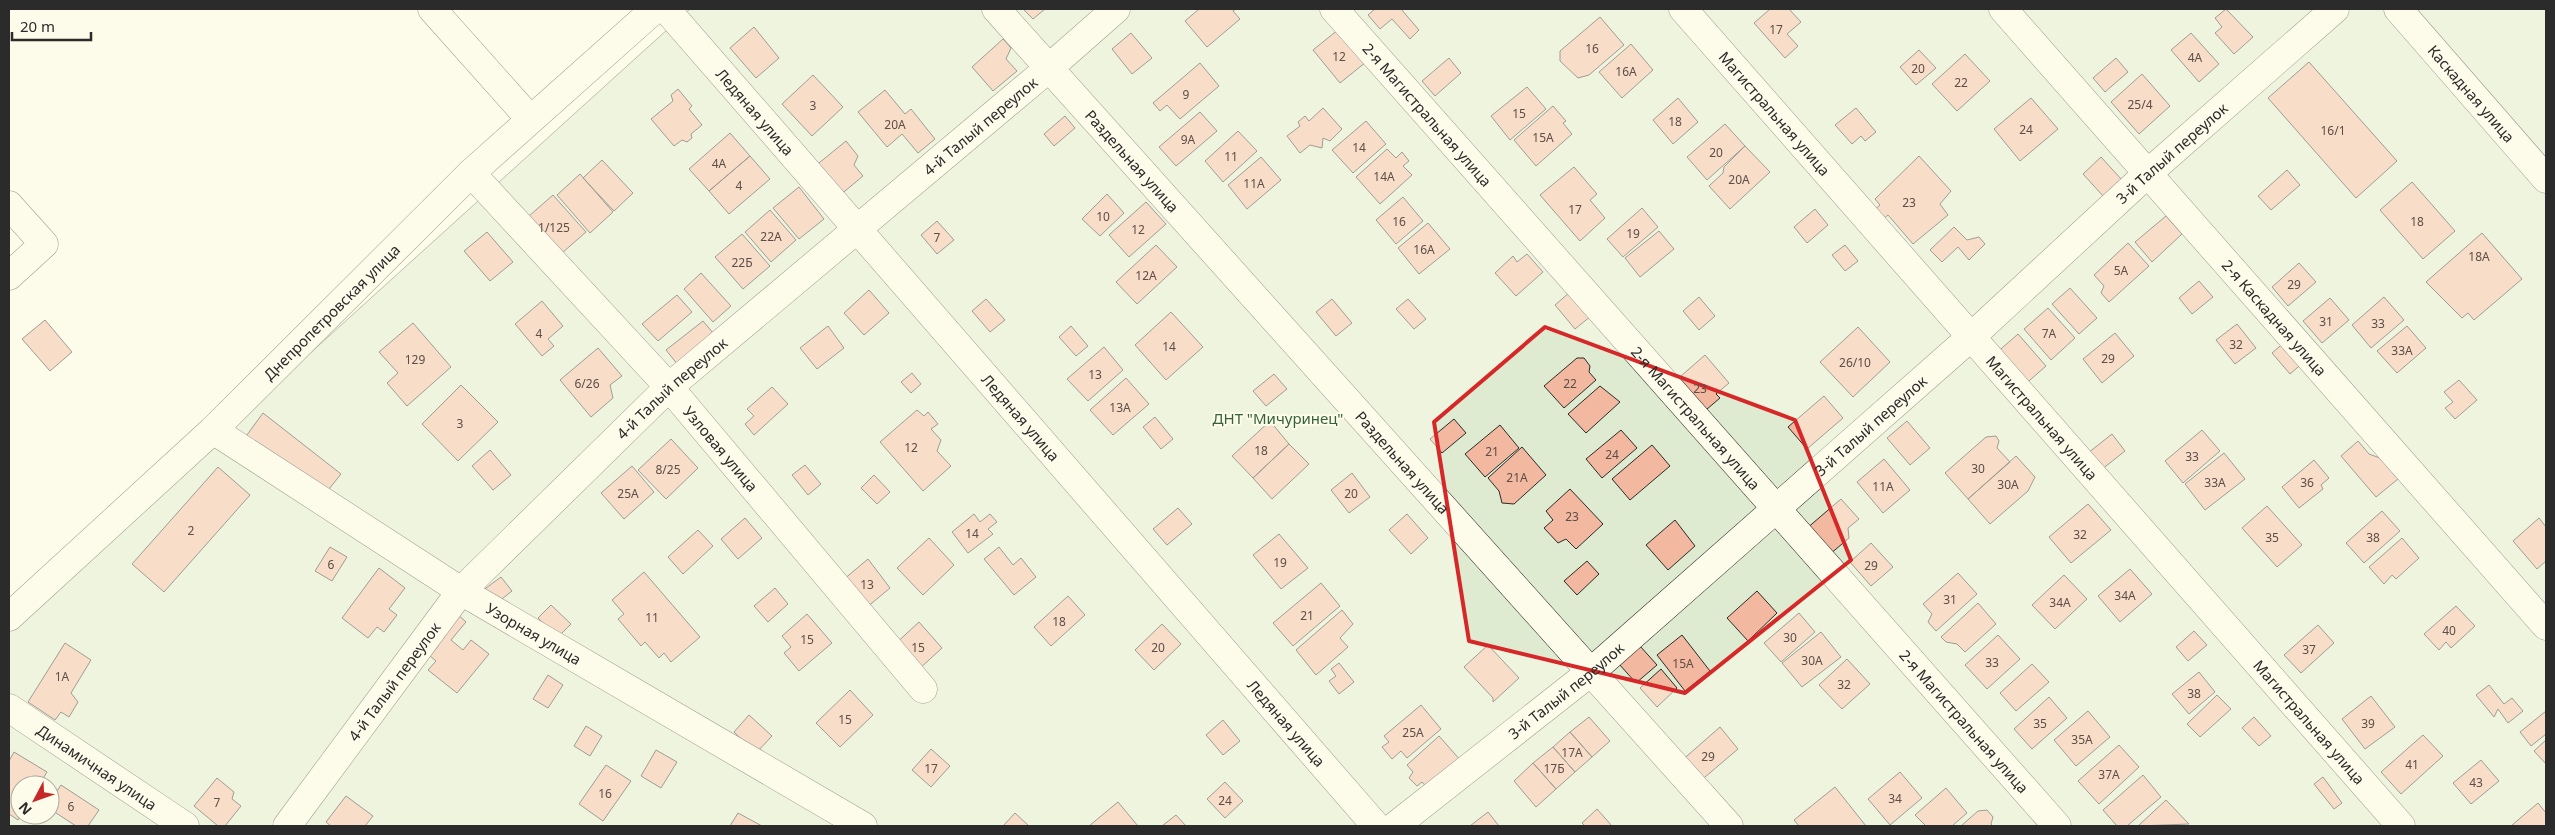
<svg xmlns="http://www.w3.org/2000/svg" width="2555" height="835" font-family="'Noto Sans',sans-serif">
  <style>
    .green { fill: #deebd1; stroke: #74746e; fill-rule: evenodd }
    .building { fill: #f2b8a0; stroke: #2b2b2b }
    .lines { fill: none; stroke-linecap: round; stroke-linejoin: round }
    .minor-casing { stroke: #2b2b2b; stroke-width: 29 }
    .minor { stroke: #fdfbea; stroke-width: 28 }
    .marked { fill: none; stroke: #d62828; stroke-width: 4; stroke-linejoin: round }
    .labels { text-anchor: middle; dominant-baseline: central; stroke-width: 4; stroke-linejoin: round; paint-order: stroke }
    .number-label { font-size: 12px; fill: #5d4e48 }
    .street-label { font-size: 15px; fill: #2b2b2b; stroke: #fdfbea }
    .park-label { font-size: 15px; fill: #34623c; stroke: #fdfbea }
  </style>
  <rect width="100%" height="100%" fill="#fdfbea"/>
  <path class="green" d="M690,9H2398L2546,179V826H9V626ZM20,785H50V815H20Z
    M2417,9H2546V157Z"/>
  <path class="building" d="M1023,9H1045L1033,19Z
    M1199,9H1236L1233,11L1240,19L1207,47L1185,21Z
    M1375,9H1401L1419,30L1410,39L1392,19L1380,29L1368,15Z
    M1770,9H1789L1801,22L1787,34L1798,46L1785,58L1754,23Z
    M2226,9L2253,37L2234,54L2215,33L2222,27L2215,18Z
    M1600,17L1624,45L1589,75L1578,78L1560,61V51Z
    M754,27L779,58L756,78L730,48Z
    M1339,29L1366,62L1340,83L1313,50Z
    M1131,33L1152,58L1132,74L1112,49Z
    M2191,33L2219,64L2199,82L2171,50Z
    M1003,39L1011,48L1006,59L1017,71L993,91L972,67Z
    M1631,44L1653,70L1622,98L1599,72Z
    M1919,50L1936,68L1916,85L1900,67Z
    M1965,54L1990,81L1957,111L1932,84Z
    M1449,58L1461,73L1435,96L1422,81Z
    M2116,58L2128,72L2105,92L2093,78Z
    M2309,62L2397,161L2356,198L2268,98Z
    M1200,63L1219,86L1180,119L1167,105L1160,111L1153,103Z
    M2142,74L2170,106L2139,134L2111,102Z
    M813,75L843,107L812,136L782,104Z
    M1527,87L1546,109L1510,140L1491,116Z
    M678,89L692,106L689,109L702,125L691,134L692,138L687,142L682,140L674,146L651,119L673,101L671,95Z
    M885,90L905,114L911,109L935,139L918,153L902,134L887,147L858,112Z
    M1678,98L1698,122L1673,144L1653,120Z
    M2031,98L2058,129L2020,161L1994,129Z
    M1553,106L1566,121L1563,123L1572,134L1536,166L1514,140Z
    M1323,108L1342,129L1330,141L1323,138L1322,148L1310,145L1300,153L1287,136L1300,126L1298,122L1305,116L1309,121Z
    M1856,108L1876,132L1865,141L1861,136L1852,144L1835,125Z
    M1200,112L1217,131L1176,166L1159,147Z
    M1065,116L1075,128L1054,146L1044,134Z
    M1366,121L1386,144L1353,173L1332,150Z
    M1725,124L1745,146L1707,180L1687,157Z
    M1238,131L1257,151L1223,182L1205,161Z
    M730,133L750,156L709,191L689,169Z
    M846,141L858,156L854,165L863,176L839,196L814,167Z
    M1745,146L1770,172L1730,209L1709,186L1723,173L1724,167Z
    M1387,149L1396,158L1402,152L1409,161L1403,166L1412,175L1380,204L1356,177Z
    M750,156L770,179L729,214L709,191Z
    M1919,156L1951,191L1940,204L1948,215L1913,244L1888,215L1877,224L1872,212L1880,205L1875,199Z
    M1261,157L1281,180L1247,209L1228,185Z
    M2101,157L2122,180L2104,197L2083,174Z
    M602,160L633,193L614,211L583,178Z
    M1574,167L1597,194L1590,200L1605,218L1580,241L1540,195Z
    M2287,170L2300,185L2271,210L2258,196Z
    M580,174L613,212L590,233L557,195Z
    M2412,182L2455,231L2423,259L2380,210Z
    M799,187L824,219L799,239L773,208Z
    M1107,194L1124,213L1100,236L1082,219Z
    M553,195L586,232L554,260L521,223Z
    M1403,197L1423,221L1396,244L1376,220Z
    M1146,202L1166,224L1129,257L1109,235Z
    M1642,208L1658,227L1623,257L1607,239Z
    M1815,209L1828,225L1807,243L1794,227Z
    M770,210L796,240L771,262L745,232Z
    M2166,216L2182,234L2152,262L2135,242Z
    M937,221L954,240L937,254L921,235Z
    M1428,223L1450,249L1419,274L1398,248Z
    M1954,227L1967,240L1979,237L1985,244L1969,260L1958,247L1942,262L1930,250Z
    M1659,231L1674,249L1640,277L1625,258Z
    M487,232L513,262L490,281L464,251Z
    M2482,233L2522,279L2474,320L2468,313L2462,318L2426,282Z
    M742,234L770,266L743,289L715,257Z
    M2128,243L2149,266L2109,302L2101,293L2104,286L2094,275Z
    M1156,245L1177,267L1137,304L1116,282Z
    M1845,245L1858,261L1845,271L1832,255Z
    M1527,254L1543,272L1516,296L1495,273L1513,256L1517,262Z
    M2299,263L2316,282L2288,306L2272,287Z
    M701,273L731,306L713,322L684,289Z
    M2199,281L2213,297L2192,314L2179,298Z
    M2070,288L2097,318L2079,334L2052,304Z
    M869,290L889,313L864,335L844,313Z
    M1570,292L1591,316L1575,329L1555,305Z
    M677,295L692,312L658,341L642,324Z
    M1699,297L1715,316L1699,330L1683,311Z
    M2384,297L2404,320L2371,348L2352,325Z
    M2330,298L2349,320L2322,343L2303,321Z
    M986,299L1005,320L990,332L972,311Z
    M1332,299L1352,323L1336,336L1316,312Z
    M1408,299L1426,319L1414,329L1396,309Z
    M542,301L563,326L548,339L554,346L542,356L515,324Z
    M2048,308L2075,338L2051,360L2024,329Z
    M1171,312L1203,347L1166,380L1135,345Z
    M45,320L72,352L50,371L22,339Z
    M703,321L719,340L682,370L666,350Z
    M413,323L451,367L407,406L387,383L398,373L379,352Z
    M2237,324L2256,348L2235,364L2216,340Z
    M828,326L844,348L817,369L800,348Z
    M1071,326L1088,346L1076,356L1059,337Z
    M2407,326L2426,348L2397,373L2377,351Z
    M1858,327L1890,362L1853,397L1820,362Z
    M2115,333L2134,356L2102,383L2083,359Z
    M2018,334L2046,366L2022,387L1994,355Z
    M2287,340L2305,361L2290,374L2272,353Z
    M1104,347L1123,370L1088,401L1067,379Z
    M598,348L622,376L610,385L613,398L591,417L560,380Z
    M1705,355L1729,383L1716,394L1720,398L1700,415L1673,383Z
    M1577,358H1584L1590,366L1589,372L1596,380L1564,408L1544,386Z
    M912,373L921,384L911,393L901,382Z
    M1274,374L1287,389L1266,406L1253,391Z
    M1126,378L1149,404L1113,435L1090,410Z
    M2459,380L2477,400L2455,419L2445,408L2453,402L2444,392Z
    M461,385L498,422L458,461L422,424Z
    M1600,386L1620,402L1586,433L1568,414Z
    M772,387L788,404L754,435L745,424L754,416L747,409Z
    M1824,396L1843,418L1807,449L1788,427Z
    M917,410L924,416L928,412L938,424L931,429L941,440L937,451L951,466L923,491L880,442Z
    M263,413L341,474L321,499L244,439Z
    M1155,417L1173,439L1161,449L1143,427Z
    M1454,419L1466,433L1442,453L1430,439Z
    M1270,421L1289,444L1253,478L1232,456Z
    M1907,421L1930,448L1910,465L1887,438Z
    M1500,425L1519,448L1485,477L1465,454Z
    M1621,430L1637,448L1602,478L1586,459Z
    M2202,430L2220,451L2183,483L2165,461Z
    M2112,434L2125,451L2101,470L2088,453Z
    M1996,436L1999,441L1997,448L2010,462L1968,499L1945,473L1986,437Z
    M671,439L698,468L666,499L638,470Z
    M2358,441L2369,454L2380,458L2398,479L2376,497L2341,456Z
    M1289,444L1309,464L1272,499L1253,478Z
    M1652,445L1670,466L1630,500L1612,479Z
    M1522,447L1546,475L1514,504L1502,503L1499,491L1488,478Z
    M490,450L511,475L493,490L472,466Z
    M2224,453L2245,479L2205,510L2185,484Z
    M2016,456L2035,477L2028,491L1990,524L1968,499Z
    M1884,459L1910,490L1883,513L1857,482Z
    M2314,460L2329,478L2321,485L2323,489L2299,508L2282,487Z
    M805,465L821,484L808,495L792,475Z
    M632,466L654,492L624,519L601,493Z
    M218,467L250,495L164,592L132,564Z
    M1352,473L1370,497L1349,513L1331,490Z
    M874,475L890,492L877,504L861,488Z
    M1570,489L1603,524L1576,549L1566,539L1558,543L1544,528L1553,520L1546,511Z
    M1841,499L1859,519L1848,528L1849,538L1829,555L1806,529Z
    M2088,504L2111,530L2071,563L2049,537Z
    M2267,506L2302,545L2277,567L2242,528Z
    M1178,508L1192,524L1167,545L1153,529Z
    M2382,511L2400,531L2364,563L2346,543Z
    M974,514L980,522L990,514L997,522L988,529L993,534L968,553L952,532Z
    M1407,514L1428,538L1411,554L1389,530Z
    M745,518L762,538L738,559L721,539Z
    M2539,518L2546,527V561L2537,569L2513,541Z
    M1675,520L1695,546L1668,570L1646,545Z
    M698,530L713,546L683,574L668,557Z
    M1279,534L1308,568L1281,589L1253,555Z
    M929,538L954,565L923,595L897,568Z
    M2402,538L2419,558L2396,579L2392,575L2384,584L2369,567Z
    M1871,543L1893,567L1871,586L1850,562Z
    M330,547L347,557L332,581L315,571Z
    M999,547L1013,565L1021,558L1036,577L1014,595L984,559Z
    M868,559L890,588L866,608L843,580Z
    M1587,561L1599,574L1577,595L1564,581Z
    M379,568L405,588L389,609L397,615L384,632L377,627L368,638L342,618Z
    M2130,569L2152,594L2120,622L2098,596Z
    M644,572L700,637L671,662L664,653L659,658L645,642L641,646L618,619L624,614L612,600Z
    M1958,573L1977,594L1936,631L1928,622L1932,614L1923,604Z
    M2064,575L2087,599L2055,629L2032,605Z
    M501,577L512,591L493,606L482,591Z
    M1321,583L1340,606L1293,646L1273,623Z
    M775,588L788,604L768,622L754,606Z
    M1757,591L1777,613L1748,641L1727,618Z
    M1068,596L1085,615L1051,646L1034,627Z
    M1978,603L1996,624L1965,652L1957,644L1946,642L1941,637Z
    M551,605L571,624L558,637L538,618Z
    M2456,606L2475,626L2451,648L2446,642L2439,650L2424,634Z
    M1342,610L1353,624L1340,638L1348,647L1316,675L1296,650Z
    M456,613L466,622L451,640L463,650L471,640L489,654L457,693L428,670L436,661L430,656L438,646L433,642Z
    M1799,613L1815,632L1781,662L1764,643Z
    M807,614L832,643L799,671L784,653L791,647L782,636Z
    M919,622L942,648L917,671L893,646Z
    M1162,624L1181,644L1154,670L1135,650Z
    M2318,625L2334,643L2301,673L2284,655Z
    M2194,631L2207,645L2188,661L2176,647Z
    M1821,632L1841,657L1802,687L1782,663Z
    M1682,635L1710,671L1685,691L1657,655Z
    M1998,635L2020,659L1987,689L1965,665Z
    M65,643L91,660L71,693L78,702L69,717L61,712L55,720L28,702Z
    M1488,645L1519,678L1493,702V698L1464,667Z
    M1640,646L1657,665L1636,683L1619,664Z
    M1847,659L1870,684L1842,709L1819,685Z
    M1339,663L1354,682L1339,694L1329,681L1336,676L1331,669Z
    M2032,664L2049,682L2016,711L2000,693Z
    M1661,669L1677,688L1657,707L1640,688Z
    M2199,672L2215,692L2189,714L2172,694Z
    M548,675L563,685L548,708L533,699Z
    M2489,685L2504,704L2512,698L2523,711L2508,723L2498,709L2494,717L2476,695Z
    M850,690L873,715L840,747L816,723Z
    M2217,695L2231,709L2200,737L2187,724Z
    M2371,696L2395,727L2365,749L2342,719Z
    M2049,697L2067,718L2032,749L2014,729Z
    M1421,705L1441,729L1407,758L1401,751L1392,759L1382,747L1389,742L1384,736Z
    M2088,711L2110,737L2076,766L2054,740Z
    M2546,711V734L2531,746L2520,732Z
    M749,715L772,736L756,753L734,732Z
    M1589,717L1610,741L1592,757L1570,732Z
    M2254,717L2271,736L2259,746L2242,728Z
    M1223,720L1240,741L1223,755L1206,735Z
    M586,726L602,736L590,756L574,746Z
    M1720,727L1738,749L1698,783L1679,763Z
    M1570,732L1592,757L1575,772L1553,747Z
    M2423,735L2443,756L2401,794L2381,772Z
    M1439,736L1462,762L1430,791L1422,782L1417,786L1409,778L1413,772L1407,765Z
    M2546,740V764L2534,751Z
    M2119,745L2139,767L2099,804L2078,781Z
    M1553,747L1575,772L1556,789L1533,763Z
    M931,749L950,766L931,787L912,770Z
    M656,750L677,762L661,788L641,776Z
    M14,752L47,772L39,785H20L21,815L18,820L9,814V761Z
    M2481,760L2499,781L2471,804L2453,783Z
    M1533,763L1556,789L1536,807L1514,781Z
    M606,765L631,781L603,821L579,804Z
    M1900,772L1922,798L1890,825L1868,799Z
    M2143,775L2161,797L2127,826H2117L2103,810Z
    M2323,777L2342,803L2334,809L2314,784Z
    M217,778L234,792L232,799L241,806L225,826H218L194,806Z
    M1225,782L1243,801L1225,818L1207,799Z
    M61,785L99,810L88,826H76L50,809V802Z
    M1835,787L1866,826H1799L1794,820Z
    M1946,788L1967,813L1952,826H1926L1915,815Z
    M346,796L373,816L365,826H331L326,822Z
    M2166,800L2189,824L2138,826Z
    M1118,802L1138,826H1089Z
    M2538,803L2546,813V826H2511Z
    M1597,809L1612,826H1585L1582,823Z
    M1987,810L1993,817L1991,824L1993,826H1961L1978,811Z
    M1488,812L1499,826H1470Z
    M738,813L762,826H730Z
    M1015,813L1029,826H1003Z
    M1176,815L1186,826H1162Z"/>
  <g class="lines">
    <defs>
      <g id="minor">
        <path d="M432,9L530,119"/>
        <path id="s1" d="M666,9L1376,826"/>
        <path id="s2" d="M996,9L1729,826"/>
        <path id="s3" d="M1334,9L2057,826"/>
        <path id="s4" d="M1683,9L2401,826"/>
        <path id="s5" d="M2003,9L2546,626"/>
        <path id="s6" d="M2398,9L2546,179"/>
        <path id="s7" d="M471,173L669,387L923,689"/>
        <path d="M9,205L44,244L9,276"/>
        <path id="s8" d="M213,430L461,591L863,826"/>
        <path id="s9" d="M9,617L213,430L471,173L655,9"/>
        <path id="s10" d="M9,708L185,826"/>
        <path id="s11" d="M287,826L461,591L669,387L1049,68L1116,9"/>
        <path id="s12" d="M1395,826L1592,671L1972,336L2147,174L2335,9"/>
      </g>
    </defs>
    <use href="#minor" class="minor-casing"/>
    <use href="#minor" class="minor"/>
  </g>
  <path d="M0 0H2555V835H0ZM1545,327L1795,420L1851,560L1685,693L1469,641L1434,422Z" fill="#fdfbea" fill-opacity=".55" fill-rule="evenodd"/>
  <path class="marked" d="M1545,327L1795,420L1851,560L1685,693L1469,641L1434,422Z"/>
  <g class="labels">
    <g class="number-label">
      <text x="1776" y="29">17</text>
      <text x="1592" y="48">16</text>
      <text x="1339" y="56">12</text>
      <text x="2195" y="57">4А</text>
      <text x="1918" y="68">20</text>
      <text x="1626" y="71">16А</text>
      <text x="1961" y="82">22</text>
      <text x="1186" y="94">9</text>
      <text x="2140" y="104">25/4</text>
      <text x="813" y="105">3</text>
      <text x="1519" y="113">15</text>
      <text x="1675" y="121">18</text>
      <text x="895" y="124">20А</text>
      <text x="2026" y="129">24</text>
      <text x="2333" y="130">16/1</text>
      <text x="1543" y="137">15А</text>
      <text x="1188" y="139">9А</text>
      <text x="1359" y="147">14</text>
      <text x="1716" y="152">20</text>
      <text x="1231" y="156">11</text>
      <text x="719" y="163">4А</text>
      <text x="1384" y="176">14А</text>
      <text x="1739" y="179">20А</text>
      <text x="1254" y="183">11А</text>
      <text x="739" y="185">4</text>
      <text x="1909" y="202">23</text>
      <text x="1575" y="209">17</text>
      <text x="1103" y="216">10</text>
      <text x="1399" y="221">16</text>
      <text x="2417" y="221">18</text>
      <text x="554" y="227">1/125</text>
      <text x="1138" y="229">12</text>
      <text x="1633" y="233">19</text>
      <text x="771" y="236">22А</text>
      <text x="937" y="237">7</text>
      <text x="1424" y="249">16А</text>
      <text x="2479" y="256">18А</text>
      <text x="742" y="262">22Б</text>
      <text x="2121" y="270">5А</text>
      <text x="1146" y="275">12А</text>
      <text x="2294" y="284">29</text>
      <text x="2326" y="321">31</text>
      <text x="2378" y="323">33</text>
      <text x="539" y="333">4</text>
      <text x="2049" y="333">7А</text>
      <text x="2236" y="344">32</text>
      <text x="1169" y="346">14</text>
      <text x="2402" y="350">33А</text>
      <text x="2108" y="358">29</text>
      <text x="415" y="359">129</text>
      <text x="1855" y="362">26/10</text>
      <text x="1095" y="374">13</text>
      <text x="587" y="383">6/26</text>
      <text x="1570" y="383">22</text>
      <text x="1700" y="388">23</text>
      <text x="1120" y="407">13А</text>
      <text x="460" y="423">3</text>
      <text x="911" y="447">12</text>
      <text x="1261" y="450">18</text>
      <text x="1492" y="451">21</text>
      <text x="1612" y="454">24</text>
      <text x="2192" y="456">33</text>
      <text x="1978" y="468">30</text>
      <text x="668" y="469">8/25</text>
      <text x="1517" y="477">21А</text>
      <text x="2215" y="482">33А</text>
      <text x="2307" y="482">36</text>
      <text x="2008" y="484">30А</text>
      <text x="1883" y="486">11А</text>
      <text x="628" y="493">25А</text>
      <text x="1351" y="493">20</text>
      <text x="1572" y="516">23</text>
      <text x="191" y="530">2</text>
      <text x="972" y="533">14</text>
      <text x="2080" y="534">32</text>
      <text x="2272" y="537">35</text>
      <text x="2373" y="537">38</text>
      <text x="1280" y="562">19</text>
      <text x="331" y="564">6</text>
      <text x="1871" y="565">29</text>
      <text x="867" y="584">13</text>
      <text x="2125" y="595">34А</text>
      <text x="1950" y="599">31</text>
      <text x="2060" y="602">34А</text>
      <text x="1307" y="615">21</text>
      <text x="652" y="617">11</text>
      <text x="1059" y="621">18</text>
      <text x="2449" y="630">40</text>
      <text x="1790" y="637">30</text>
      <text x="807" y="639">15</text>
      <text x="918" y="647">15</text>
      <text x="1158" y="647">20</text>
      <text x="2309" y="649">37</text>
      <text x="1812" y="660">30А</text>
      <text x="1992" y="662">33</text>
      <text x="1683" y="663">15А</text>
      <text x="62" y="676">1А</text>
      <text x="1844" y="684">32</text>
      <text x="2194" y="693">38</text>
      <text x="845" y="719">15</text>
      <text x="2040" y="723">35</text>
      <text x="2368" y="723">39</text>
      <text x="1413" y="732">25А</text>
      <text x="2082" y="739">35А</text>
      <text x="1572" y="752">17А</text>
      <text x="1708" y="756">29</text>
      <text x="2412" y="764">41</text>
      <text x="931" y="768">17</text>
      <text x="1554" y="768">17Б</text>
      <text x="2109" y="774">37А</text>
      <text x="2476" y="782">43</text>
      <text x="605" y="793">16</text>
      <text x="1895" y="798">34</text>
      <text x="1225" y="800">24</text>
      <text x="217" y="802">7</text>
      <text x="71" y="806">6</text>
    </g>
    <g class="street-label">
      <text stroke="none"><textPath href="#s6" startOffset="112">Каскадная улица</textPath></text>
      <text stroke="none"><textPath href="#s1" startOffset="136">Ледяная улица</textPath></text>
      <text stroke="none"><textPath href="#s4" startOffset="139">Магистральная улица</textPath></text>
      <text stroke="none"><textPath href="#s3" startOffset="141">2-я Магистральная улица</textPath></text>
      <text stroke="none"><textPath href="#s11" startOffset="990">4-й Талый переулок</textPath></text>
      <text stroke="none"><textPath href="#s12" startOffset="1028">3-й Талый переулок</textPath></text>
      <text stroke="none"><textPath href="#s2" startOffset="204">Раздельная улица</textPath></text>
      <text stroke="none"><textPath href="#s9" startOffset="444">Днепропетровская улица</textPath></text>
      <text stroke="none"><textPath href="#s5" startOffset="411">2-я Каскадная улица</textPath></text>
      <text stroke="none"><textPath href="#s11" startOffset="585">4-й Талый переулок</textPath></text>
      <text stroke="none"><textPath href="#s1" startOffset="541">Ледяная улица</textPath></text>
      <text stroke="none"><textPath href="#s4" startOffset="544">Магистральная улица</textPath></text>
      <text stroke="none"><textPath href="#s3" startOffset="546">2-я Магистральная улица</textPath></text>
      <text stroke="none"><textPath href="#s12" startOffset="622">3-й Талый переулок</textPath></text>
      <text stroke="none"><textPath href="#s7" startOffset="372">Узловая улица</textPath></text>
      <text stroke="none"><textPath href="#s2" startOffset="609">Раздельная улица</textPath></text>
      <text stroke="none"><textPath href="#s8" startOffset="380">Узорная улица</textPath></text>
      <text stroke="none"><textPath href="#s11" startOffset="180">4-й Талый переулок</textPath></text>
      <text stroke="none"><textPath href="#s12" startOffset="218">3-й Талый переулок</textPath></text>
      <text stroke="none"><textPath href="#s3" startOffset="951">2-я Магистральная улица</textPath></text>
      <text stroke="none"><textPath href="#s4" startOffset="949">Магистральная улица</textPath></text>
      <text stroke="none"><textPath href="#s1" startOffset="946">Ледяная улица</textPath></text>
      <text stroke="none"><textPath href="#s10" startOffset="106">Динамичная улица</textPath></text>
    </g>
    <g class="park-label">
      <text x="1278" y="418">ДНТ "Мичуринец"</text>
    </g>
  </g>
  <rect width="2555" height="835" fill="none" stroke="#2b2b2b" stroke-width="20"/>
  <g transform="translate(35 800) rotate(229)"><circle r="24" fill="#fdfbea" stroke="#a9a89e"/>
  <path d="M0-4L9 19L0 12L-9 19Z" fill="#c62828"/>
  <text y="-8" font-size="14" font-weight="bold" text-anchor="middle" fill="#2b2b2b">N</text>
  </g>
  <path d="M12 32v8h79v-8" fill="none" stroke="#2b2b2b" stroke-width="2.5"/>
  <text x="20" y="32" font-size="15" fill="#2b2b2b" stroke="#fdfbea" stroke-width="4" paint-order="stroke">20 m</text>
</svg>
